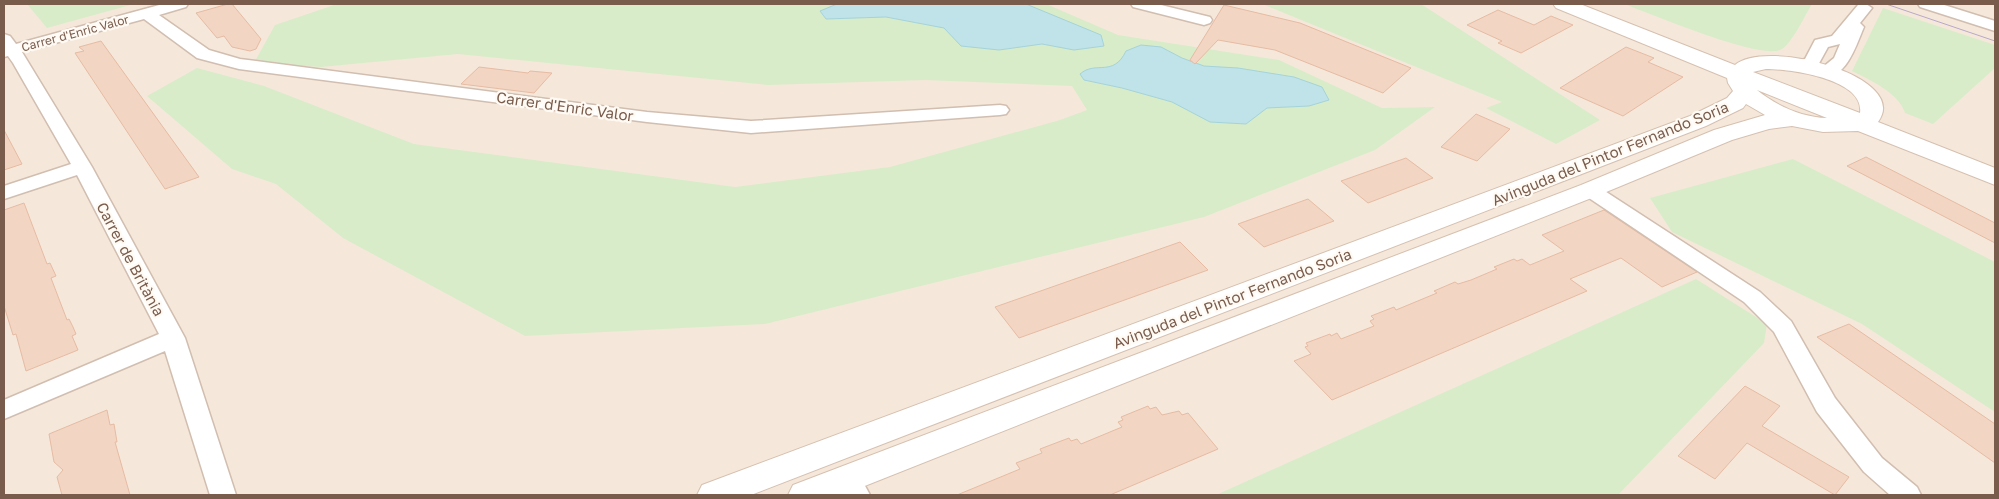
<svg xmlns="http://www.w3.org/2000/svg" width="1999" height="499" font-family="'Golos Text',sans-serif">
  <style>
    .residential { fill: #f5e8da }
    .green { fill: #d8ecc9 }
    .water { fill: #bfe3e8; stroke: #a5d3da }
    .building { fill: #f3d5c3; stroke: #e6bba3 }
    .lines { fill: none; stroke-linecap: round; stroke-linejoin: round }
    .street-casing { stroke: #d1beb0; stroke-width: 3 }
    .secondary-casing { stroke: #d6c0b0; stroke-width: 2 }
    .street { fill: #fff; fill-rule: evenodd }
    .secondary { fill: #fff; fill-rule: evenodd }
    .tram { stroke: #b9a8c9; stroke-width: 1 }
    .labels { text-anchor: middle; dominant-baseline: central; stroke-width: 4.5; stroke-linejoin: round; paint-order: stroke }
    .far-street-label { font-size: 12px; fill: #7a5c4d; stroke: #fffaf3 }
    .street-label { font-size: 15px; fill: #7a5c4d; stroke: #fffaf3 }
  </style>
  <rect width="100%" height="100%" fill="#fdf6ec"/>
  <path class="residential" d="M4,4H1995V495H4Z"/>
  <path class="green" d="M27,4H134L47,28Z
    M337,4H1046L1118,35L1279,60L1382,108L1435,107L1375,150L1204,217L765,324L525,336L343,238L276,184L232,169L147,96L197,68L264,86L414,144L735,187L890,167L1060,120L1087,110L1072,86L925,80L768,85L458,54L321,67L254,63L275,25Z
    M1262,4H1421L1600,120L1556,144L1486,108L1502,102Z
    M1624,4H1812C1805,15 1791,46 1780,50C1757,59 1652,14 1624,4Z
    M1883,8L1995,45V68L1933,124L1905,113C1899,93 1870,80 1852,71Z
    M1793,159L1995,262V412L1862,324L1672,232L1650,198Z
    M1696,279L1767,324L1764,343L1618,495H1216Z"/>
  <path class="water" d="M837,4H1026L1101,35L1104,46L1074,50L1042,44L999,50L961,46L944,28L886,17L826,19L820,11Z
    M1141,45L1161,47L1182,58L1204,66L1238,68L1294,77L1322,87L1329,100L1309,106L1267,108L1246,124L1210,122L1172,102L1122,88L1084,80L1080,74C1096,60 1113,78 1126,51Z"/>
  <path class="building" d="M228,4H232L261,39L256,49L250,51L232,47L224,36L217,38L196,13Z
    M1224,5L1300,23L1411,68L1383,93L1275,50L1218,40L1195,64L1190,60Z
    M1498,10L1534,25L1551,16L1573,25L1521,53L1498,43L1502,41L1467,25Z
    M101,41L199,177L165,189L75,53L84,51L79,47Z
    M1626,47L1654,58L1648,62L1683,77L1623,116L1560,88Z
    M479,67L528,73L530,71L552,73L534,93L461,84Z
    M1476,114L1510,129L1477,161L1441,147Z
    M4,130L22,164L4,170Z
    M1866,157L1995,223V243L1847,166Z
    M1406,158L1433,178L1368,203L1341,181Z
    M1308,199L1334,221L1264,247L1238,224Z
    M24,203L47,264L50,263L56,276L51,278L67,320L69,319L73,327L76,334L72,336L78,350L26,371L16,334L13,335L4,306V210Z
    M1604,210L1697,272L1662,287L1621,258L1570,279L1587,291L1332,400L1294,361L1311,354L1305,347L1308,346L1306,343L1330,334L1331,336L1337,333L1341,339L1374,326L1370,321L1374,319L1371,316L1394,307L1396,310L1437,293L1434,291L1455,282L1458,284L1471,280L1497,269L1494,267L1514,259L1517,261L1522,259L1530,265L1564,251L1542,235Z
    M1180,242L1208,270L1019,338L995,307Z
    M1849,324L1995,424V463L1817,337Z
    M1745,386L1780,406L1762,426L1849,477L1835,495L1747,443L1715,479L1678,456Z
    M1148,406L1150,409L1156,407L1162,415L1179,411L1182,415L1188,413L1218,449L1110,495H957L1020,469L1016,463L1042,453L1040,449L1069,438L1071,441L1077,439L1081,444L1122,427L1118,422L1123,420L1121,417Z
    M107,410L110,425L114,424L117,442H115L130,495H62L57,477L63,470L54,462L49,434Z"/>
  <g class="lines">
    <defs>
      <path id="street" d="M163,4H188L186,7L159,15L209,50L240,59L647,112L751,121L1000,105L1006,106L1009,110L1006,114L1000,115L751,133L647,122L239,69L197,58L144,19L22,52L92,167L185,338L236,495H210L165,351L4,419V400L159,334L77,175L4,199V186L71,164L13,63L8,56L4,57V34L10,36L16,44Z
        M1131,4H1157L1210,17L1212,20L1210,23L1204,25L1133,7Z
        M1866,4L1872,8L1860,23L1864,27C1856,45 1846,82 1820,76L1817,72L1834,58L1840,44L1828,47L1817,67L1801,70L1795,69L1792,65L1795,61L1805,59L1815,40L1832,36L1858,5Z
        M1918,4H1941L1995,21V31L1920,7Z
        M1590,184L1597,186L1760,292L1791,321L1835,398L1882,458L1917,487L1921,495H1890L1864,472L1817,412L1774,332L1744,302L1583,194L1580,190L1583,186Z
        M848,467L857,471L870,495H844L835,478L839,471Z"/>
      <path id="secondary" d="M1553,4H1580L1735,65C1766,38 1912,76 1878,122L1995,168V185L1858,131L1823,132L1792,126L1769,129L1732,140L1599,195L842,495H788L793,485L1581,185L1714,130L1765,115L1746,104L1743,108L1706,126L751,495H697L702,485L1690,116L1727,98L1733,91L1728,83L1727,78L1556,8ZM1766,69C1790,69 1865,79 1860,113L1753,72ZM1757,90L1827,118C1802,117 1777,106 1757,90Z"/>
    </defs>
    <use href="#street" class="street-casing"/>
    <use href="#secondary" class="secondary-casing"/>
    <use href="#street" class="street"/>
    <use href="#secondary" class="secondary"/>
    <path class="tram" d="M1886,4L1995,41"/>
  </g>
  <g class="labels">
    <g class="far-street-label">
      <text transform="translate(75 33) rotate(-15)">Carrer d'Enric Valor</text>
    </g>
    <g class="street-label">
      <text transform="translate(565 106) rotate(8)">Carrer d'Enric Valor</text>
      <text transform="translate(1610 153) rotate(-22)">Avinguda del Pintor Fernando Soria</text>
      <text transform="translate(131 259) rotate(62)">Carrer de Britània</text>
      <text transform="translate(1232 298) rotate(-21)">Avinguda del Pintor Fernando Soria</text>
    </g>
  </g>
  <rect width="1999" height="499" fill="none" stroke="#7a5c4d" stroke-width="10"/>
</svg>
